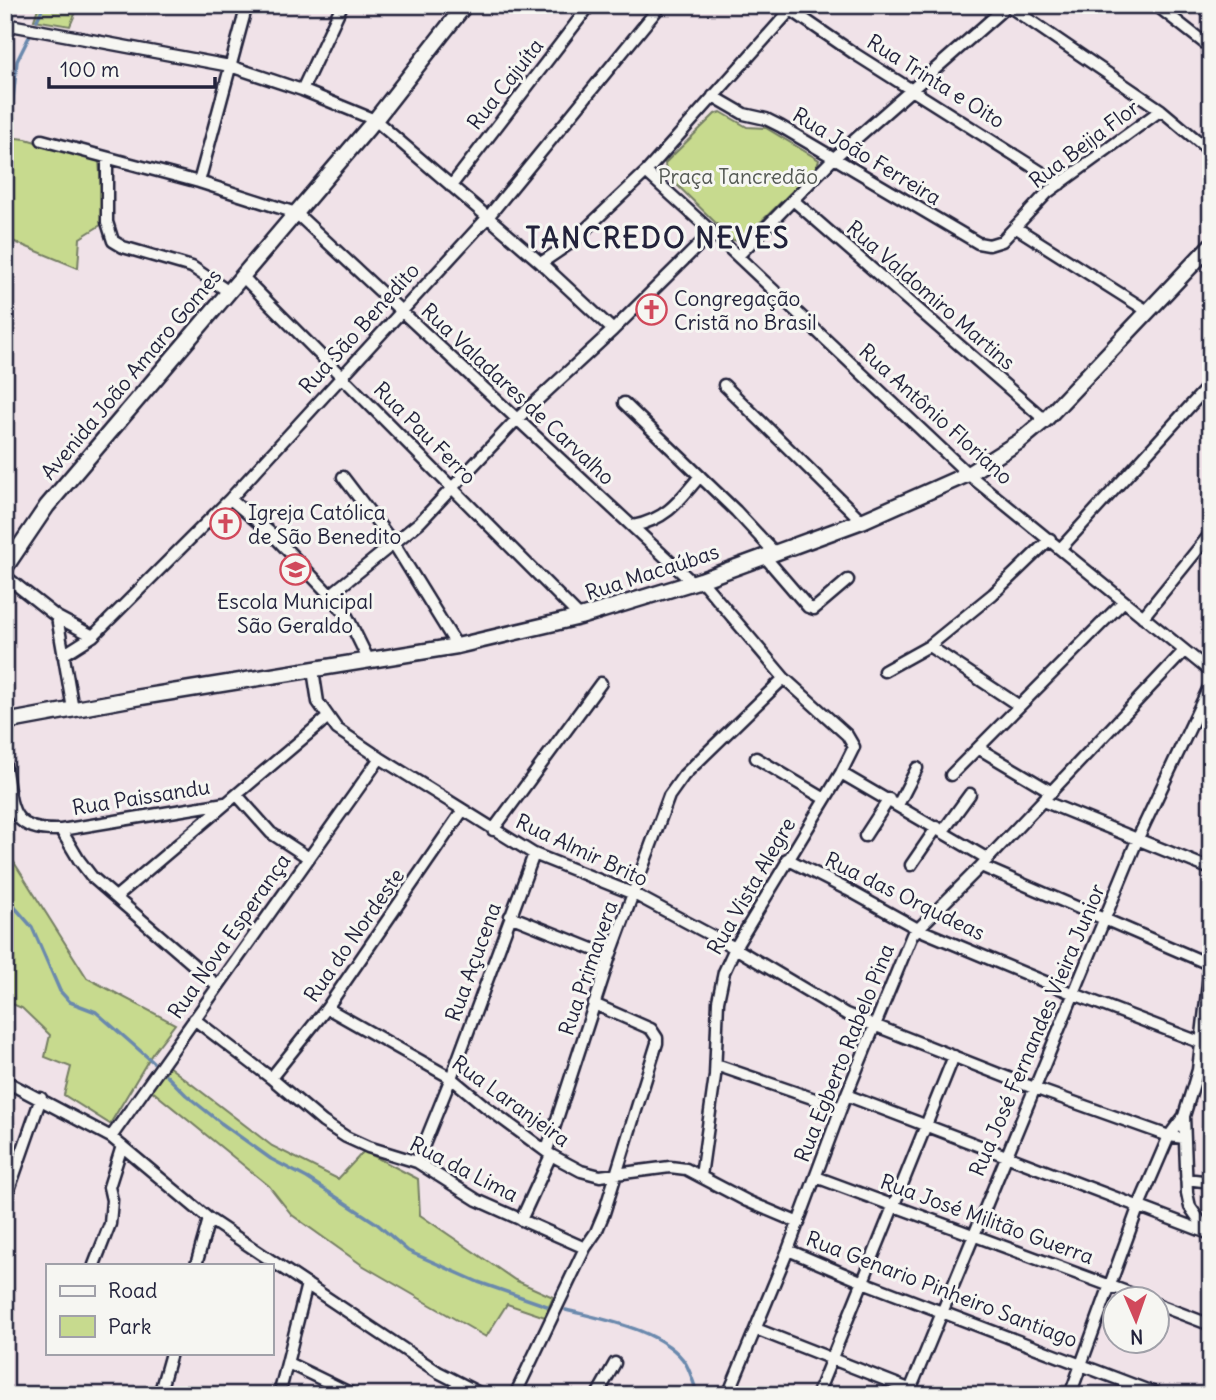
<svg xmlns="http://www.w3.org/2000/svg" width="1216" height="1400" font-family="Delius,sans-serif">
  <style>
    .green { fill: #c7da8e; stroke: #747e64; stroke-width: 2 }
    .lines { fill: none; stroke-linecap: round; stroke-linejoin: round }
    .stream { stroke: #6b89ad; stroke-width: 3.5 }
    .street-casing { stroke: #22223b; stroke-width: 15 }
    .secondary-casing { stroke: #22223b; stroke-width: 19 }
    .street { stroke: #f6f6f2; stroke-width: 10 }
    .secondary { stroke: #f6f6f2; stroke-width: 14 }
    .labels { text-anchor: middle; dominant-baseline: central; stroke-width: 6; stroke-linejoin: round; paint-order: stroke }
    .street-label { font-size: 21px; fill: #22223b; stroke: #f6f6f2 }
    .park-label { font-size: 21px; fill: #545954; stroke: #f6f6f2 }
    .poi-label { font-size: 21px; fill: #22223b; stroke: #f6f6f2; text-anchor: start }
    .district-label { font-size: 28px; font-weight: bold; letter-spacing: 2px; fill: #22223b; stroke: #f6f6f2 }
  </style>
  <rect width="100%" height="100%" fill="#f0e2e8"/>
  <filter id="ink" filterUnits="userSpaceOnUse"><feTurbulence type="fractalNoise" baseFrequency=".0143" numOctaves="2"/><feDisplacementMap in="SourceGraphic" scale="14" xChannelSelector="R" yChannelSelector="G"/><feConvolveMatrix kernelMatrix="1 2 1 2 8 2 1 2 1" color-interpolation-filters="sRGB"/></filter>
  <g filter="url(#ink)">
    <path class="green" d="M39,5H79L70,26L34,20Z
      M721,112L747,127L766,128L819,160L817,167L743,239L738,241L733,240L666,174L665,163L715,114Z
      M5,137L26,139L99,161L104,223L80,238L78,268L5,238Z
      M5,853L10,856L87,978L175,1024L152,1054L110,1124L64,1095L71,1067L45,1057L50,1035L22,1008L5,1001Z
      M168,1066L272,1146L338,1179L364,1151L418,1179L420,1215L515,1280L553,1297L545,1317L507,1304L486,1337L362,1265L292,1215L269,1186L151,1090Z"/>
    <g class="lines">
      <path class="stream" d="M37,20L44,5
        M5,122L12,108L17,61L29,37
        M5,202L8,207L11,246L5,263
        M5,896L32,927L60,991L70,1002L96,1012L153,1062
        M166,1075L186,1095L221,1123L271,1159L307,1178L376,1223L408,1251L478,1282L547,1306
        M566,1310C601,1319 665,1330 686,1364C691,1373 694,1385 698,1395"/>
      <defs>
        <path id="street" d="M1007,5L1161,110L1211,152
          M1156,5L1211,48
          M791,10L855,54L1060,184
          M5,24L230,66L302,90L375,120L541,263L613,330
          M302,90L342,5
          M713,96L744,114L766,119L780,126L978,243L989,245L1002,241L1047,193L1161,110
          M42,140L199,182L296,213L693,583
          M107,158V222L113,241L123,247L192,267L229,292
          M646,172L712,232L968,474L1211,672
          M199,182L247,5
          M451,186L590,5
          M793,200L1045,420
          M1015,227L1149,312
          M738,256L834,158L1008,5
          M541,263L572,242L646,172L795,5
          M242,276L580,617
          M724,385L862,521
          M624,403L736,511L775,553
          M343,477L394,544L457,646
          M230,499L272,534L330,595L347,616L369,661
          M633,526C667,519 679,501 700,476
          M1061,548L1211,383
          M765,557L808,607L814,609L848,580
          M5,576L57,617L93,636
          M701,580L784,678L847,735L854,747L841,773L735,948L724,972L718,1001L715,1076L701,1176
          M330,595L420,522L517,419L613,330L712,232
          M57,617L73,709
          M1143,617L1211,533
          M929,646L1018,705
          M63,655L93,636L230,499L488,217L661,5
          M313,670L318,702L337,729L380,758L534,854L634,894L735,948L846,1014L1034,1088L1169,1136L1184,1138
          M884,671L929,646L993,594L1050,539
          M978,748L1052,792
          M756,758L825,799
          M5,764C12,807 8,832 61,830L225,803
          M841,773L988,859
          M951,775L1124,601
          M237,795L271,833L309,858
          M1043,801L1211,869
          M898,805L917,768
          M61,830L79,860L92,877L218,986
          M493,830L601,683
          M943,831L970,794
          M865,836L889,799
          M787,859L848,890L918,929L1074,994L1202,1043
          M911,865L937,827
          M981,866L1211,965
          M117,896L327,718
          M510,916L610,956
          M327,1008L451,1078L486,1107L551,1155L581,1171L600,1176L670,1167L686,1169L747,1201L799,1223
          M194,1019L271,1078L323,1122L346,1137L368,1147L417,1162L477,1200L585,1248
          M716,1065L841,1108
          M271,1078L327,1008L463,810
          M5,1081L111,1137L209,1219L438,1372L483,1395
          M846,1095L1208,1233
          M111,1137L380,758
          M547,1150L610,956L669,796L684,775L784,678
          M417,1162L451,1078L534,854
          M816,1177L1143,1298
          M1186,1179L1211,1182
          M5,1201L41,1098
          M521,1220L551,1155
          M1209,1234L1190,1207L1187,1193L1184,1116L1198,1070L1211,957
          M788,1250L863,1282L1160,1395
          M94,1265L110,1224L112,1200L109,1187L122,1146
          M196,1265L209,1219
          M1156,1304L1211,1325
          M756,1329L924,1395
          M288,1363L354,1395
          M159,1395L171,1353
          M279,1395L307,1284
          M515,1395L585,1248L596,1232L604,1213L657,1043V1038L651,1029L594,1004
          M597,1395L615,1363
          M728,1395L788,1250L841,1108L912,935L981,866L1184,651
          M817,1395L954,1056
          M908,1395L1138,838L1211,683
          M1070,1395L1138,1208L1169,1136L1184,1116"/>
        <path id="secondary" d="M5,568L47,506L375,120L465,5
          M5,722L135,698L457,646L580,617L701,580L862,521L968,474L1020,441L1045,420L1211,245"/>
      </defs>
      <use href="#street" class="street-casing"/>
      <use href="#secondary" class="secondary-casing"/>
      <use href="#street" class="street"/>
      <use href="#secondary" class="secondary"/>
    </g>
  </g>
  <defs>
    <symbol id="church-ring" viewBox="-11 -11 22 22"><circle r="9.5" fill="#f6f6f2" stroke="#d1495b" stroke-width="1.5"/><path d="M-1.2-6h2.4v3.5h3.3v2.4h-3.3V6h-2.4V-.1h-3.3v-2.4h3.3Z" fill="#d1495b"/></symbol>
    <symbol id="school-ring" viewBox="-11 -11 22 22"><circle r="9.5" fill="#f6f6f2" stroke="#d1495b" stroke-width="1.5"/><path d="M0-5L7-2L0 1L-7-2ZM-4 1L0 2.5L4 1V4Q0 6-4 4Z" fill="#d1495b"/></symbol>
  </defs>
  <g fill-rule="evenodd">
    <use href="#church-ring" x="634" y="292" width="35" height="35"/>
    <use href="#church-ring" x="208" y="506" width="35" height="35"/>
    <use href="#school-ring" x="278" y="552" width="35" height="35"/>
  </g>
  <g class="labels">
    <g class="street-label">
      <text transform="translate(936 81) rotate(32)">Rua Trinta e Oito</text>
      <text transform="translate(505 84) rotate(-52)">Rua Cajuíta</text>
      <text transform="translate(1084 144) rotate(-37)">Rua Beija Flor</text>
      <text transform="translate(867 156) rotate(31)">Rua João Ferreira</text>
      <text transform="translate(931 295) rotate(41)">Rua Valdomiro Martins</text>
      <text transform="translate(359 328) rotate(-48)">Rua São Benedito</text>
      <text transform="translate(131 374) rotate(-50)">Avenida João Amaro Gomes</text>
      <text transform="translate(518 394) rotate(43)">Rua Valadares de Carvalho</text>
      <text transform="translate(936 414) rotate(42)">Rua Antônio Floriano</text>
      <text transform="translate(425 433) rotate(45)">Rua Pau Ferro</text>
      <text transform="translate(652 572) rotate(-18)">Rua Macaúbas</text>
      <text transform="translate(141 797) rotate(-9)">Rua Paissandu</text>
      <text transform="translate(582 850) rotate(25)">Rua Almir Brito</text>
      <text transform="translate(751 886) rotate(-60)">Rua Vista Alegre</text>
      <text transform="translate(905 896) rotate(26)">Rua das Orqudeas</text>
      <text transform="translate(354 935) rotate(-55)">Rua do Nordeste</text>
      <text transform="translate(229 936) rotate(-55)">Rua Nova Esperança</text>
      <text transform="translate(473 962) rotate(-70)">Rua Açucena</text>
      <text transform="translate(588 968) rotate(-71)">Rua Primavera</text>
      <text transform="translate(1037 1030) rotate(-67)">Rua José Fernandes Vieira Junior</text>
      <text transform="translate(844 1053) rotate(-68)">Rua Egberto Rabelo Pina</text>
      <text transform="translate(511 1101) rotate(36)">Rua Laranjeira</text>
      <text transform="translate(464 1169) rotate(27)">Rua da Lima</text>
      <text transform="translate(987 1219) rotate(20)">Rua José Militão Guerra</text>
      <text transform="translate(942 1289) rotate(21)">Rua Genario Pinheiro Santiago</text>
    </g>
    <g class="park-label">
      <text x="738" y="176">Praça Tancredão</text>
    </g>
    <g class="poi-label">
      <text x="674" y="298">Congregação<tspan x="674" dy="24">Cristã no Brasil</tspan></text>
      <text x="248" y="512">Igreja Católica<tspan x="248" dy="24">de São Benedito</tspan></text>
      <text x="295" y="601" text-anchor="middle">Escola Municipal<tspan x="295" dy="24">São Geraldo</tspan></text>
    </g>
    <g class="district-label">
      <text x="658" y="238">TANCREDO NEVES</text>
    </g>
  </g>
  <rect width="1216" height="1400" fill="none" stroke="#f6f6f2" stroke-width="28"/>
  <rect x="14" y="14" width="1188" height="1372" fill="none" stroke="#22223b" stroke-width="2.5" filter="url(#ink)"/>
  <rect x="46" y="1264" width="228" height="91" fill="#f6f6f2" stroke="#a1a1a9" stroke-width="2"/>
  <rect x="60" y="1286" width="35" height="10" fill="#f6f6f2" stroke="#a1a1a9" stroke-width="2"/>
  <text x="108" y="1298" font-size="21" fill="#22223b">Road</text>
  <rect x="60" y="1316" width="35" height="21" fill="#c7da8e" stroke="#a1a1a9" stroke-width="2"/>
  <text x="108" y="1334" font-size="21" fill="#22223b">Park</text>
  <g transform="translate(1136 1320) rotate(178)"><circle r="33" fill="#f6f6f2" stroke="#a1a1a9" stroke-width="2"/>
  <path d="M0-5L12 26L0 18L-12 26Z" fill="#d1495b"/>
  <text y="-10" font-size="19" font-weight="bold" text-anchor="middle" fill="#22223b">N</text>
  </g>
  <path d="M49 77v10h166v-10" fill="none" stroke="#22223b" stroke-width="3.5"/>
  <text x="60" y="77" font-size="21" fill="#22223b" stroke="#f6f6f2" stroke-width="5" paint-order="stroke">100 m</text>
</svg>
